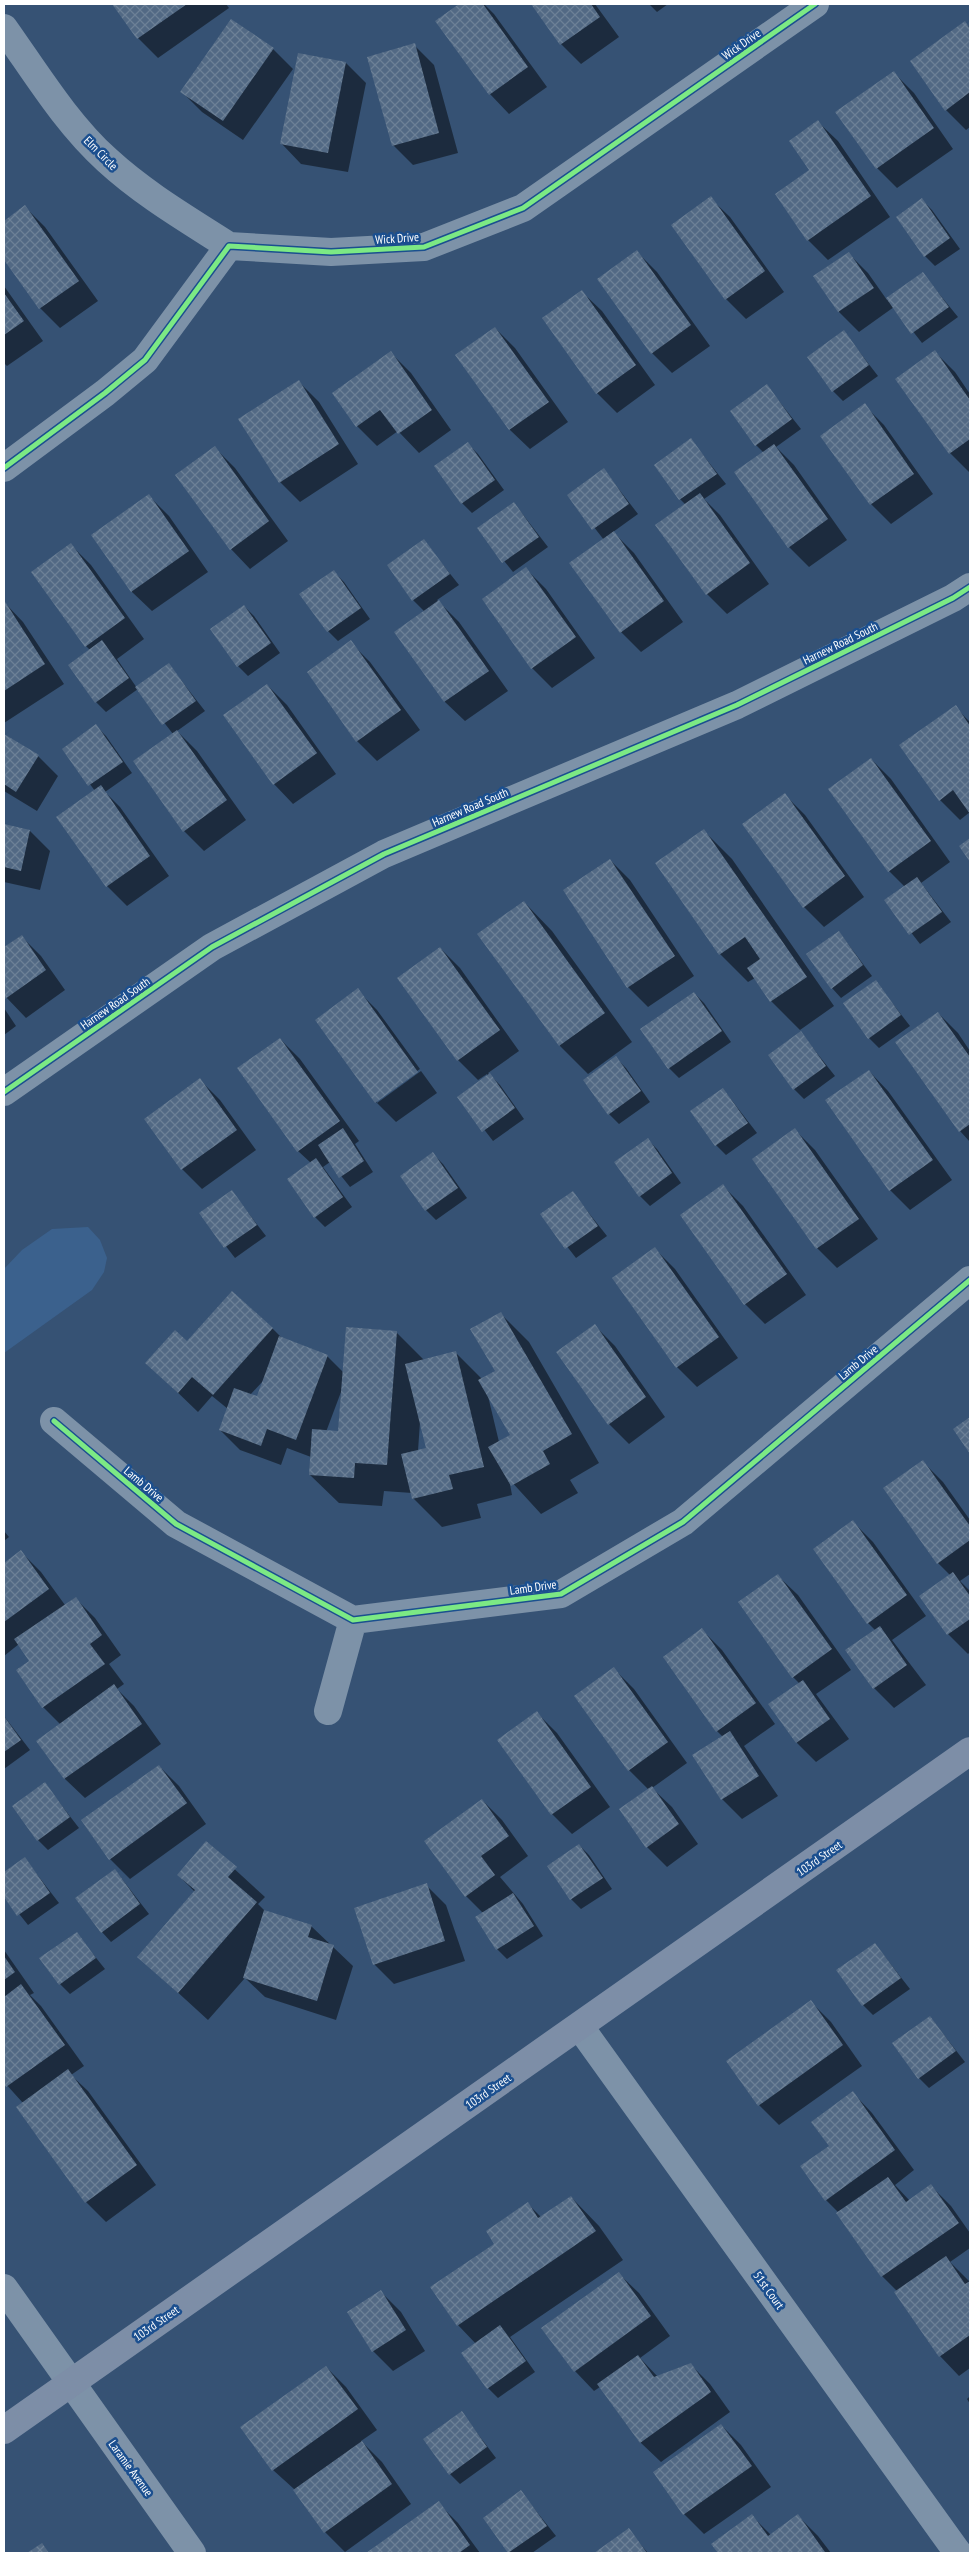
<svg xmlns="http://www.w3.org/2000/svg" width="974" height="2557" font-family="'PT Sans Narrow',sans-serif">
  <style>
    .water { fill: #3b618d }
    .shadow { fill: #0007; fill-rule: evenodd }
    .building { fill: url(#building-cross-hatch) }
    .lines { fill: none; stroke-linecap: round; stroke-linejoin: round }
    .minor { stroke: #7d92a8; stroke-width: 28 }
    .major { stroke: #7d8ea7; stroke-width: 28 }
    .cycleway-casing { stroke: #1b4f8f; stroke-width: 8 }
    .cycleway { stroke: #7ce984; stroke-width: 5 }
    .labels { text-anchor: middle; dominant-baseline: central; stroke-width: 5; stroke-linejoin: round; paint-order: stroke }
    .street-label { font-size: 12px; fill: #fff; stroke: #1b4f8f }
  </style>
  <defs>
    <pattern id="building-cross-hatch" width="8" height="8" patternUnits="userSpaceOnUse" patternTransform="scale(1.25)"><rect width="8" height="8" fill="#526984"/><path d="M0 0l8 8M0 8l8-8" fill="none" stroke="#6c8096"/></pattern>
  </defs>
  <rect width="100%" height="100%" fill="#365274"/>
  <path class="water" d="M88,1227L100,1240L107,1258L104,1272L92,1290L4,1353V1269L22,1250L52,1229Z"/>
  <path class="shadow" d="M114,4H226L229,8L158,58L138,38Z
    M461,4H484L494,14L547,87L509,114L490,94L437,21Z
    M532,4H595L619,37L581,64L561,44Z
    M649,4H668L657,12Z
    M965,23L970,28V127L966,130L946,110Z
    M414,45L434,65L458,153L413,165L393,145Z
    M273,49L293,69L243,140L202,112L182,92Z
    M346,63L366,83L348,172L301,164L282,144Z
    M894,73L914,93L953,149L897,188L877,168Z
    M818,122L838,141L890,217L828,260L808,240L777,194L811,170Z
    M710,198L730,217L784,292L746,319L726,299Z
    M922,200L932,210L960,249L935,266L925,256Z
    M25,207L45,227L98,301L60,328L40,308L4,258V222Z
    M637,252L657,272L710,346L672,373L652,353Z
    M848,253L868,273L887,300L923,274L958,317L922,343L894,307L859,332L839,312L815,277Z
    M4,286L43,341L7,366L4,363Z
    M582,292L602,311L655,385L617,413L597,393Z
    M495,328L515,348L568,422L530,449L510,430L457,356Z
    M844,332L878,376L843,401L833,391Z
    M935,352L955,372L970,394V473L950,453Z
    M391,353L411,373L451,430L419,453L398,431L377,446L357,426Z
    M299,382L319,402L358,464L300,502L280,482Z
    M767,386L801,429L776,447L794,465L847,540L809,567L789,547L764,453L756,445Z
    M864,405L884,425L933,494L891,524L871,504L822,436Z
    M691,440L726,484L704,499L720,515L769,584L727,614L707,594L686,505L680,499Z
    M468,444L478,454L504,490L472,513L462,503Z
    M215,448L235,468L288,541L250,569L231,549Z
    M604,470L638,514L613,532L634,553L683,622L641,652L621,632L604,540L569,495Z
    M149,496L169,516L208,572L152,611L132,592L92,535Z
    M514,503L548,547L513,572L478,529Z
    M424,541L459,585L437,600L459,622L508,691L465,721L445,702L396,632L425,612L413,600L389,566Z
    M71,545L91,565L144,639L117,659L137,688L169,665L205,711L177,731L197,751L246,820L204,851L184,831L173,734L138,689L106,712L96,702L90,650L86,646Z
    M526,569L546,589L595,658L552,688L532,668Z
    M334,572L344,582L370,619L338,641L328,631Z
    M4,602L23,622L64,684L4,723Z
    M244,606L254,616L280,653L248,676L238,666Z
    M350,642L370,662L420,730L377,761L357,741Z
    M267,685L287,705L336,774L293,804L274,784Z
    M955,707L970,722V812L960,820L940,800Z
    M96,726L106,736L132,773L105,792L120,807L169,876L127,906L107,886L58,817L95,791L64,749Z
    M4,736L38,756L58,776L37,811L4,791Z
    M871,759L891,779L950,862L921,883L951,922L920,944L886,900L905,887L889,871L830,789Z
    M785,795L805,815L864,897L824,927L804,907Z
    M4,825L30,831L50,851L40,890L4,882Z
    M704,831L732,859L834,1006L800,1030L771,1001L755,978L748,982L720,954Z
    M610,860L630,880L694,976L648,1007L628,987Z
    M524,902L552,931L632,1042L588,1074L560,1046Z
    M839,932L872,976L841,998L832,988Z
    M21,936L41,956L65,990L26,1018L4,995V948Z
    M440,948L460,968L519,1051L488,1073L500,1085L524,1119L493,1141L459,1097L488,1076L487,1074L478,1080L458,1060L399,978Z
    M876,982L910,1026L879,1048L869,1038Z
    M357,990L377,1010L420,1069L377,1099V1103L421,1071L437,1093L396,1122L376,1102Z
    M694,993L704,1003L731,1042L679,1078L669,1068L642,1030Z
    M4,1008L16,1026L4,1035Z
    M938,1013L958,1033L970,1051V1142L960,1131Z
    M801,1033L835,1076L804,1099L794,1089Z
    M280,1039L300,1059L359,1141L355,1144L373,1172L350,1187L330,1162L323,1167L352,1207L325,1227L315,1217L311,1163L298,1151Z
    M616,1058L626,1068L650,1102L619,1124L609,1114Z
    M869,1071L888,1091L952,1180L910,1210L890,1190Z
    M200,1080L220,1100L256,1150L202,1189L182,1169L146,1119Z
    M723,1089L757,1133L726,1155L716,1145Z
    M795,1130L815,1150L878,1239L837,1268L817,1248Z
    M647,1139L657,1149L681,1183L650,1206L640,1196Z
    M433,1154L443,1164L467,1198L436,1220L426,1210Z
    M723,1186L743,1206L806,1295L765,1324L745,1304Z
    M232,1192L266,1236L235,1258L201,1214Z
    M573,1193L607,1236L576,1258L542,1214Z
    M655,1249L675,1269L738,1358L697,1387L677,1367Z
    M500,1313L529,1342L599,1463L570,1480L578,1493L541,1514L509,1479L512,1495L477,1504L481,1518L442,1527L413,1498L412,1493L384,1491L382,1506L339,1503L310,1475L311,1457L287,1448L281,1465L240,1450L220,1430L228,1409L212,1396L198,1412L147,1363L187,1343L272,1328L283,1339L327,1356L343,1372L396,1332L424,1360L456,1353L482,1379L496,1371ZM264,1380L257,1398L250,1395ZM341,1392L339,1433L326,1432ZM488,1396L512,1435L499,1442ZM420,1422L427,1449L418,1451Z
    M595,1326L615,1346L665,1417L629,1444L609,1424Z
    M923,1462L943,1482L970,1520V1574L960,1581L970,1591V1652L968,1654L948,1634L950,1575L938,1563Z
    M853,1522L873,1542L926,1616L892,1640L926,1685L894,1708L874,1688L876,1631L868,1623Z
    M4,1531L9,1537L4,1541Z
    M21,1552L41,1572L65,1605L75,1598L95,1618L121,1655L109,1664L124,1684L117,1689L134,1706L161,1744L85,1798L65,1779L60,1724L43,1707L31,1661L19,1644L4,1656V1564Z
    M778,1576L798,1595L851,1670L816,1694L849,1739L816,1762L796,1742L800,1684L793,1677Z
    M702,1630L722,1650L775,1724L744,1746L778,1796L742,1819L722,1799L694,1755L723,1737L717,1731Z
    M614,1669L634,1689L687,1763L652,1788L672,1807L698,1844L667,1867L647,1847L649,1790L629,1770Z
    M537,1713L557,1733L610,1807L572,1834L552,1814Z
    M4,1716L30,1750L4,1769Z
    M159,1766L179,1786L206,1824L130,1879L110,1859Z
    M45,1784L79,1828L48,1850L38,1840Z
    M482,1800L502,1820L528,1856L500,1877L523,1904L543,1936L507,1959L497,1949L483,1913L466,1896L426,1841Z
    M206,1843L265,1897L258,1904L266,1912L311,1926L353,1966L336,2020L265,1997L245,1978L208,2020L139,1957L195,1892L178,1875Z
    M579,1845L589,1855L612,1889L581,1909L571,1899L548,1866Z
    M25,1859L59,1903L28,1925L4,1895V1874Z
    M115,1870L149,1914L111,1942L102,1932Z
    M426,1885L446,1905L465,1961L394,1984L374,1964Z
    M77,1934L105,1969L70,1994L60,1984Z
    M875,1944L910,1989L873,2015L863,2005Z
    M4,1950L34,1993L30,1995L41,2006L84,2066L71,2075L88,2091L156,2185L106,2222L86,2202L23,2103L4,2082Z
    M811,2002L831,2022L862,2066L779,2125L759,2105L728,2061Z
    M930,2017L965,2062L929,2088L919,2078Z
    M853,2093L872,2113L914,2170L895,2185L910,2201L931,2186L951,2206L970,2233V2248L950,2262L970,2282V2368L959,2376L940,2356L897,2291L882,2276L839,2213L826,2200L830,2146Z
    M571,2197L599,2226L623,2260L510,2337L535,2372L498,2398L488,2388L476,2344L458,2325L432,2288L496,2244L528,2204L541,2217Z
    M619,2274L639,2293L670,2336L640,2358L658,2377L690,2364L710,2384L730,2412L661,2462L641,2443L600,2387L594,2391L575,2371Z
    M381,2292L401,2312L425,2351L393,2371L373,2351Z
    M326,2367L346,2387L377,2430L361,2441L382,2462L411,2504L345,2552L325,2532L294,2489L273,2470Z
    M970,2396V2404L967,2399Z
    M462,2413L496,2458L460,2484L450,2474Z
    M721,2425L741,2445L771,2487L704,2534L684,2514L655,2472Z
    M521,2492L556,2536L532,2553H510L484,2518Z
    M438,2503L458,2523L480,2553H368Z
    M752,2516L771,2535L798,2516L818,2536L831,2553H719L713,2544Z
    M628,2530L648,2553H596Z"/>
  <path class="building" d="M112,4H187L137,39Z
    M459,4H483L528,67L489,95L435,21Z
    M531,4H591L600,17L560,45Z
    M231,19L274,48L223,121L180,92Z
    M965,21L970,29V92L945,111L910,61Z
    M415,43L439,133L392,146L367,57Z
    M298,53L346,62L328,153L280,144Z
    M894,71L934,128L876,169L835,112Z
    M818,120L871,196L807,241L775,194L809,170L789,141Z
    M711,196L765,271L725,300L671,225Z
    M922,198L950,238L924,257L896,217Z
    M25,205L79,281L39,309L4,260V221Z
    M637,250L691,325L651,354L597,279Z
    M849,252L874,288L838,312L813,276Z
    M923,272L949,307L911,334L886,298Z
    M582,290L636,365L596,394L542,318Z
    M4,293L24,321L4,335Z
    M495,327L549,402L509,430L455,355Z
    M844,330L869,365L832,392L807,357Z
    M935,350L970,400V439L949,454L895,379Z
    M391,351L432,410L398,434L380,410L356,427L332,393Z
    M299,380L339,444L279,483L238,419Z
    M767,384L792,419L755,446L730,411Z
    M865,403L914,474L870,505L820,436Z
    M691,438L717,474L679,500L654,465Z
    M468,442L495,480L461,504L434,466Z
    M774,444L828,519L788,548L734,472Z
    M215,446L269,521L230,550L175,475Z
    M604,468L629,504L592,530L567,495Z
    M700,493L750,563L706,595L655,525Z
    M149,494L189,551L131,592L91,535Z
    M514,502L539,537L502,563L477,528Z
    M614,531L664,601L620,633L569,563Z
    M424,539L450,574L412,601L387,565Z
    M71,543L125,618L85,647L31,572Z
    M526,567L576,637L531,669L482,599Z
    M334,570L361,608L327,632L299,594Z
    M4,600L45,664L4,691Z
    M439,600L489,671L444,702L394,632Z
    M244,605L271,643L237,667L210,629Z
    M102,640L129,678L95,703L68,665Z
    M351,640L401,710L356,742L307,672Z
    M169,663L196,701L162,725L135,687Z
    M267,684L317,753L273,785L223,715Z
    M956,705L970,726V814L953,790L939,801L899,745Z
    M96,724L123,762L88,786L62,749Z
    M177,730L227,800L183,832L133,761Z
    M4,734L39,755L16,792L4,784Z
    M871,758L931,841L888,872L828,789Z
    M101,785L150,856L106,887L56,817Z
    M785,793L845,876L803,908L742,824Z
    M4,824L30,830L21,871L4,867Z
    M704,829L807,977L770,1002L747,968L760,959L745,937L719,955L655,863Z
    M970,838V862L959,846Z
    M610,859L675,956L627,988L563,890Z
    M917,877L942,912L909,935L884,900Z
    M524,901L605,1013L559,1046L477,934Z
    M839,931L863,965L831,989L806,954Z
    M22,935L46,970L5,999L4,947Z
    M440,947L500,1030L457,1061L397,978Z
    M876,980L901,1015L868,1039L843,1003Z
    M358,988L418,1072L375,1103L315,1020Z
    M694,992L722,1031L668,1069L640,1029Z
    M938,1012L970,1057V1124L959,1132L895,1042Z
    M801,1031L826,1066L793,1090L768,1055Z
    M280,1038L340,1121L297,1152L237,1068Z
    M616,1056L641,1091L608,1115L583,1080Z
    M869,1070L933,1160L889,1191L825,1100Z
    M490,1073L515,1108L482,1132L457,1097Z
    M200,1078L237,1130L181,1170L144,1119Z
    M723,1088L748,1123L715,1146L690,1111Z
    M343,1128L364,1161L339,1178L318,1145Z
    M795,1128L859,1219L816,1249L752,1159Z
    M648,1138L672,1173L639,1197L614,1162Z
    M433,1152L458,1188L425,1211L400,1176Z
    M316,1158L343,1197L314,1218L287,1179Z
    M723,1184L787,1274L744,1305L680,1215Z
    M232,1190L257,1225L224,1248L199,1213Z
    M573,1191L598,1226L565,1249L540,1214Z
    M655,1247L719,1337L676,1368L612,1278Z
    M232,1291L273,1328L213,1395L192,1377L178,1393L145,1363L175,1330L187,1341Z
    M501,1312L572,1434L543,1451L550,1464L511,1486L488,1447L510,1435L478,1380L495,1371L470,1329Z
    M595,1324L646,1397L608,1425L556,1352Z
    M346,1327L397,1331L387,1465L355,1463L354,1478L309,1475L312,1429L338,1431Z
    M279,1336L328,1355L296,1440L267,1429L261,1446L219,1430L234,1388L257,1396Z
    M456,1351L484,1467L449,1475L453,1489L412,1499L401,1454L426,1448L405,1364Z
    M970,1417V1454L953,1429Z
    M923,1460L970,1526V1540L937,1564L883,1488Z
    M853,1520L907,1595L867,1624L813,1549Z
    M21,1550L49,1589L4,1622V1563Z
    M953,1572L970,1596V1619L947,1635L919,1596Z
    M778,1574L832,1649L792,1678L738,1602Z
    M76,1597L102,1635L90,1644L105,1664L42,1708L16,1670L29,1661L14,1639Z
    M880,1626L907,1665L873,1689L845,1650Z
    M702,1628L756,1703L716,1732L663,1657Z
    M614,1667L668,1742L628,1771L574,1696Z
    M803,1680L830,1719L796,1743L768,1704Z
    M114,1684L142,1724L64,1779L36,1741Z
    M537,1711L591,1787L551,1815L497,1740Z
    M4,1716L21,1740L4,1752Z
    M730,1731L759,1776L721,1800L692,1755Z
    M159,1765L187,1803L109,1860L81,1820Z
    M45,1782L70,1817L37,1841L12,1806Z
    M652,1786L679,1824L646,1848L619,1809Z
    M482,1799L509,1836L481,1856L495,1875L465,1897L424,1841Z
    M206,1841L237,1867L228,1877L257,1902L178,1993L137,1957L195,1890L177,1875Z
    M579,1844L603,1878L570,1900L547,1866Z
    M25,1857L50,1893L17,1916L4,1897V1872Z
    M115,1869L140,1904L101,1933L75,1898Z
    M427,1883L445,1941L373,1965L354,1908Z
    M513,1893L534,1926L496,1950L475,1917Z
    M264,1910L312,1925L308,1937L334,1945L317,2001L243,1978Z
    M77,1932L96,1958L59,1985L39,1958Z
    M875,1943L901,1978L862,2006L836,1970Z
    M4,1956L15,1972L4,1980Z
    M21,1984L65,2045L6,2087L4,2084V1997Z
    M811,2000L843,2045L758,2106L726,2061Z
    M930,2016L956,2051L918,2079L892,2043Z
    M68,2069L137,2165L85,2203L16,2107Z
    M853,2091L895,2150L825,2201L800,2166L829,2146L811,2122Z
    M888,2177L906,2202L931,2184L959,2223L881,2277L836,2213Z
    M571,2196L596,2231L457,2326L430,2287L494,2244L486,2231L528,2202L538,2218Z
    M946,2256L965,2284L970,2281V2335L939,2357L894,2292Z
    M619,2272L651,2316L574,2372L541,2328Z
    M381,2290L406,2330L372,2352L347,2312Z
    M500,2325L526,2361L487,2389L461,2353Z
    M638,2355L654,2377L691,2363L711,2392L640,2443L597,2384Z
    M326,2366L358,2409L272,2471L240,2427Z
    M462,2411L487,2447L449,2475L423,2439Z
    M721,2424L752,2466L683,2515L653,2472Z
    M362,2441L392,2484L324,2533L293,2490Z
    M521,2490L547,2526L508,2553L483,2518Z
    M439,2501L470,2545L459,2553H366Z
    M752,2514L768,2536L798,2514L825,2552L718,2553L711,2544Z
    M629,2528L647,2553H594Z
    M42,2543L49,2553H27Z"/>
  <g class="lines">
    <path class="minor" d="M4,28C36,73 66,123 107,160C144,194 187,219 229,246
      M4,468L105,393L145,360L229,246L331,252L424,247L523,208L815,4
      M4,1092L212,947L384,854L737,705L953,598L970,587
      M54,1421L176,1524L353,1620L561,1594L683,1522L970,1280
      M328,1711L353,1620
      M580,2027L958,2553
      M4,2288L192,2553"/>
    <path class="major" d="M4,2430L970,1751"/>
    <defs>
      <path id="cycleway" d="M4,468L105,393L145,360L229,246L331,252L424,247L523,208L815,4
        M4,1092L212,947L384,854L737,705L953,598L970,587
        M54,1421L176,1524L353,1620L561,1594L683,1522L970,1280"/>
    </defs>
    <use href="#cycleway" class="cycleway-casing"/>
    <use href="#cycleway" class="cycleway"/>
  </g>
  <g class="labels">
    <g class="street-label">
      <text transform="translate(741 44) rotate(-35)">Wick Drive</text>
      <text transform="translate(101 153) rotate(45)">Elm Circle</text>
      <text transform="translate(397 238) rotate(-4)">Wick Drive</text>
      <text transform="translate(840 643) rotate(-26)">Harnew Road South</text>
      <text transform="translate(470 807) rotate(-23)">Harnew Road South</text>
      <text transform="translate(115 1003) rotate(-35)">Harnew Road South</text>
      <text transform="translate(858 1362) rotate(-40)">Lamb Drive</text>
      <text transform="translate(144 1484) rotate(40)">Lamb Drive</text>
      <text transform="translate(533 1587) rotate(-8)">Lamb Drive</text>
      <text transform="translate(819 1858) rotate(-35)">103rd Street</text>
      <text transform="translate(488 2091) rotate(-35)">103rd Street</text>
      <text transform="translate(769 2290) rotate(54)">51st Court</text>
      <text transform="translate(156 2323) rotate(-35)">103rd Street</text>
      <text transform="translate(131 2468) rotate(54)">Laramie Avenue</text>
    </g>
  </g>
  <rect width="974" height="2557" fill="none" stroke="#ffffff" stroke-width="10"/>
</svg>
